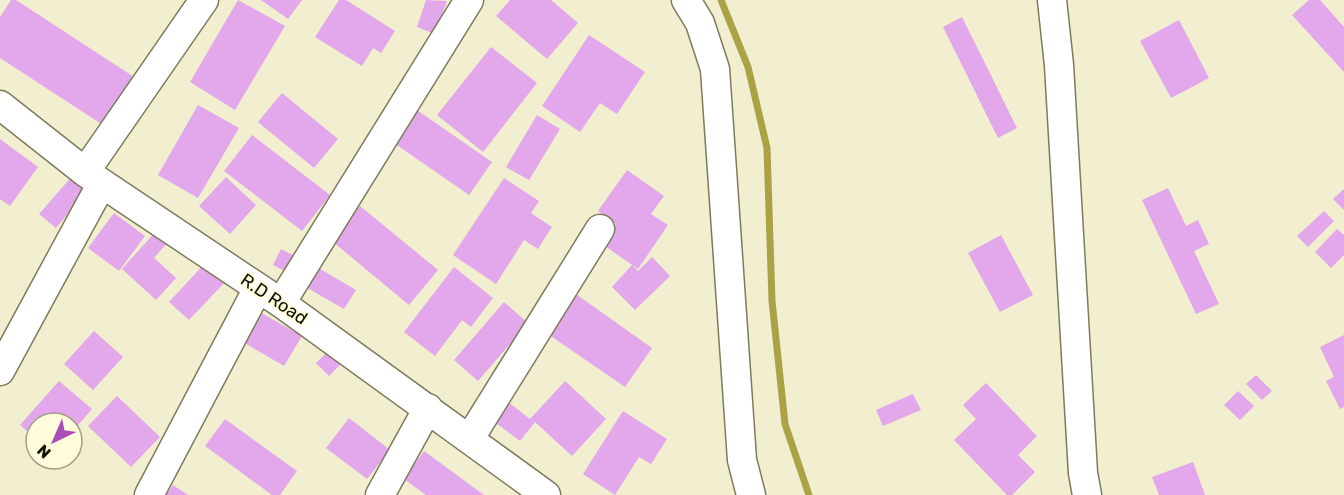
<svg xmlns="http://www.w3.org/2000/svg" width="1344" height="495" font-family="Rubik,sans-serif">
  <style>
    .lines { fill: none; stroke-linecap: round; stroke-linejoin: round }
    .stream { stroke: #aba246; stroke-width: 7 }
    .building { fill: #e3a7eb }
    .minor-casing { stroke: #7d7b5e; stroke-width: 31 }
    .minor { stroke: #fff; stroke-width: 28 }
    .labels { text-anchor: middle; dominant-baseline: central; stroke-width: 4.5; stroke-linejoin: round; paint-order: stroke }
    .street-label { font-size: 18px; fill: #131207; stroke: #fffcdc }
  </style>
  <rect width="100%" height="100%" fill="#f1efcf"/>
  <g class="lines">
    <path class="stream" d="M721,0L748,67L767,148L772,301L785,424L809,495"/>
  </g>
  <path class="building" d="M11,0H16L134,77L103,125L0,58V17Z
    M238,0L285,26L235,110L190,82Z
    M261,0H302L288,19Z
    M339,0H346L395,31L381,53L373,48L362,66L315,37Z
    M426,0L447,1L435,34L417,27Z
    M510,0H551L578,23L547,59L496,16Z
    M1309,0H1320L1344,27V72L1292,15Z
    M962,17L1017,128L998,138L943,27Z
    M1179,20L1209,78L1171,98L1140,41Z
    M589,35L645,72L617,114L600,103L580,132L542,106Z
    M491,47L537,83L483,152L437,115Z
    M282,93L338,139L314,168L258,122Z
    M198,105L239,128L198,198L158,175Z
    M417,110L492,162L469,195L394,143Z
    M537,115L560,129L529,180L506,167Z
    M252,135L330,195L302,231L224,171Z
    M0,139L38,167L10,206L0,199Z
    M627,170L664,196L651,214L668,225L638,269L602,244L616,224L598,211Z
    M75,173L91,186L56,228L39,214Z
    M226,177L256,205L230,234L199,206Z
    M504,178L539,201L531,213L552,227L538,249L524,240L496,284L453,255Z
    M1168,188L1186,226L1198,220L1209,244L1194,251L1219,304L1196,314L1142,200Z
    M1344,189V210L1333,199Z
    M360,206L438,270L409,305L332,241Z
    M1324,211L1334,221L1308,247L1297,236Z
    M114,213L145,236L119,271L88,248Z
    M1337,229L1344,235V255L1331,268L1315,252Z
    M157,230L169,241L154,258L176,278L156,300L122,269Z
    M1001,235L1033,295L1000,312L968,253Z
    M281,249L297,257L289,273L273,265Z
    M652,257L670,276L635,310L612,287L632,265L638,271Z
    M208,260L228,279L189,320L169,302Z
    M315,266L356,290L344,309L304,286Z
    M454,267L493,298L471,327L462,320L435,356L404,332Z
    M573,292L652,348L625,387L545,332Z
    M504,302L528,323L478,381L454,360Z
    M258,311L302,336L284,366L241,341Z
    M94,331L123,357L93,390L64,364Z
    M1344,335V407L1340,409L1326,381L1334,377L1320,347Z
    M331,348L344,361L329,376L316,363Z
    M1256,375L1272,391L1262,400L1246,384Z
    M59,381L92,409L72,432V423H36V439L20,425Z
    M565,381L606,419L572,456L535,422L520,441L492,420L507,401L530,419Z
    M986,383L1037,436L1018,455L1035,472L1012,495H1007L954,440L976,419L963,405Z
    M1238,391L1254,406L1240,420L1224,405Z
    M913,394L921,410L883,426L876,410Z
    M117,396L160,437L131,467L88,426Z
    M623,411L667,439L651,464L639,457L615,495L583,474Z
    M349,418L390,450L367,479L326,448Z
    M225,419L297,471L280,495H272L205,446Z
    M424,451L484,495H426L404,479Z
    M1193,462L1205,495H1159L1152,477Z
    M173,485L188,495H166Z"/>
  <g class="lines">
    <defs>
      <path id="minor" d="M686,0L700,23L715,69L742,460L751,495
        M1052,0L1059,65L1083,473L1087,495
        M0,105L85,172L281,303L546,495
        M85,172L204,0
        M281,303L469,0
        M0,371L102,183
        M470,438L600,229
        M149,495L258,288
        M380,495L428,408"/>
    </defs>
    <use href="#minor" class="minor-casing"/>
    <use href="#minor" class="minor"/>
  </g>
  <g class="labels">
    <g class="street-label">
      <text transform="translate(274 299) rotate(34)">R.D Road</text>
    </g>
  </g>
  <g transform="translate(54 441) rotate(224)"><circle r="28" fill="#fffcdc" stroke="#a19e87" stroke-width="1.5"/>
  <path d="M0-4.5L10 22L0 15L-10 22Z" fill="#aa4db7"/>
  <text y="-9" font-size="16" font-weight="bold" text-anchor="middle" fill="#131207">N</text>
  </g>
</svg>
